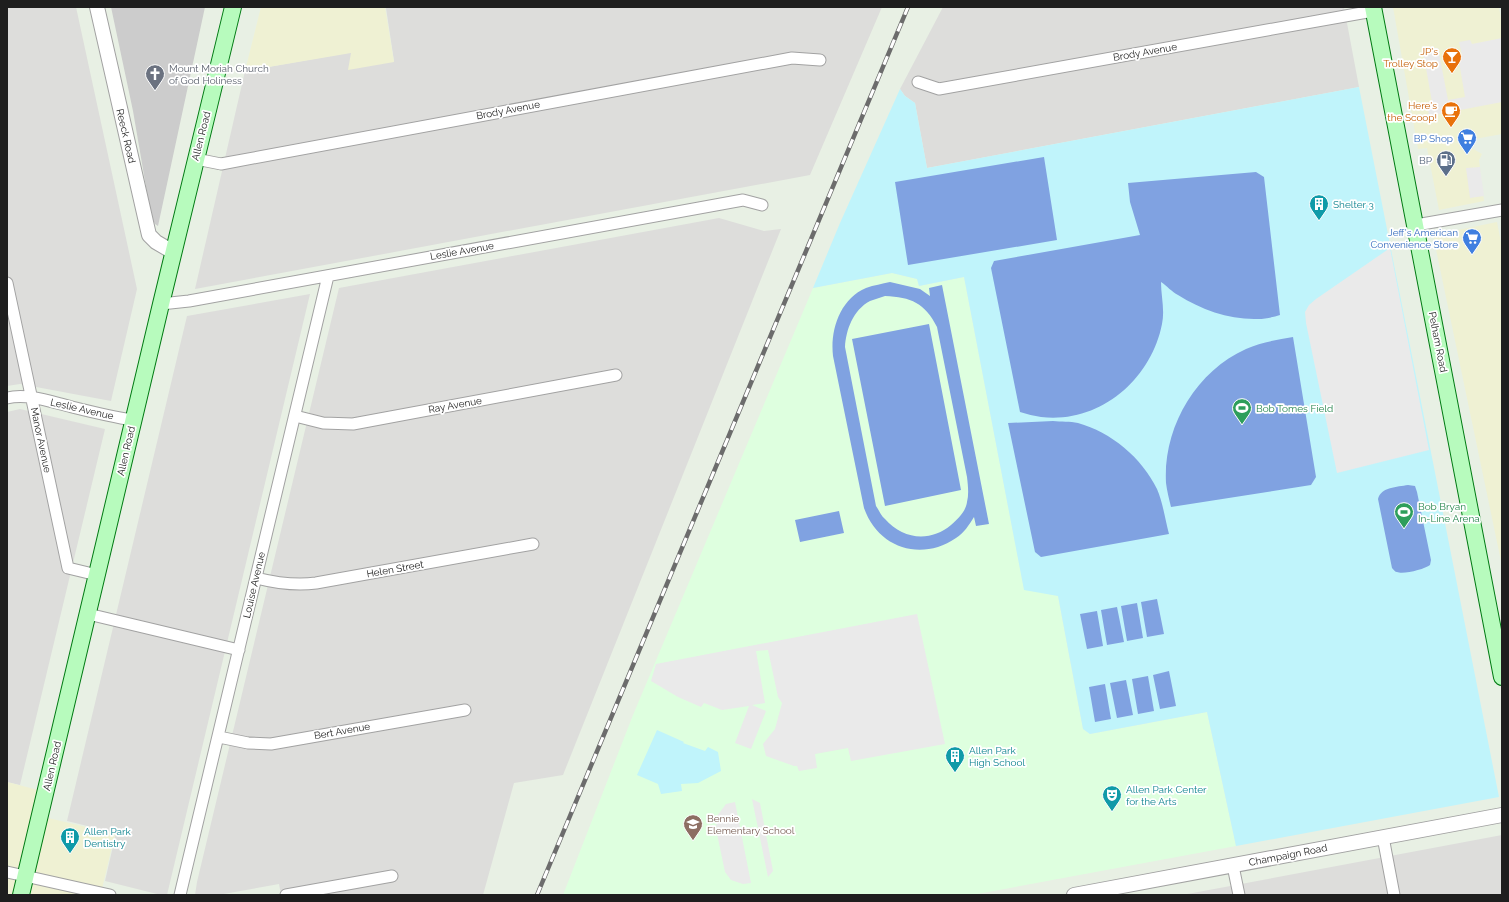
<svg xmlns="http://www.w3.org/2000/svg" width="1509" height="902" font-family="Raleway,sans-serif">
  <style>
    .residential { fill: #dddddb }
    .commercial { fill: #eff1d3 }
    .education { fill: #deffdf }
    .religious { fill: #ccc }
    .park { fill: #c0f4fb }
    .pitch { fill: #80a2e1; fill-rule: evenodd }
    .parking { fill: #eaeaea }
    .lines { fill: none; stroke-linecap: round; stroke-linejoin: round }
    .minor-casing { stroke: #a2a2a2; stroke-width: 13 }
    .tertiary-casing { stroke: #a2a2a2; stroke-width: 16 }
    .secondary-casing { stroke: #017a13; stroke-width: 18 }
    .minor { stroke: #fff; stroke-width: 11 }
    .tertiary { stroke: #fff; stroke-width: 14 }
    .secondary { stroke: #b7fbbd; stroke-width: 16 }
    .rail-casing { stroke: #6c6c6c; stroke-width: 4.5 }
    .rail { stroke: #fff; stroke-width: 3; stroke-dasharray: 9; stroke-linecap: butt }
    .labels { text-anchor: middle; dominant-baseline: central; stroke-width: 3.5; stroke-linejoin: round; paint-order: stroke }
    .food-label { font-size: 10px; fill: #c56008; stroke: #fff; text-anchor: end }
    .street-label { font-size: 10px; fill: #1e1e1e; stroke: #fff }
    .worship-label { font-size: 10px; fill: #5b616d; stroke: #fff; text-anchor: start }
    .shop-label { font-size: 10px; fill: #366cbe; stroke: #fff; text-anchor: end }
    .service-label { font-size: 10px; fill: #4e5e75; stroke: #fff; text-anchor: end }
    .culture-label { font-size: 10px; fill: #0d838f; stroke: #fff; text-anchor: start }
    .leisure-label { font-size: 10px; fill: #27864d; stroke: #fff; text-anchor: start }
    .education-label { font-size: 10px; fill: #785e54; stroke: #fff; text-anchor: start }
  </style>
  <rect width="100%" height="100%" fill="#e8f0e4"/>
  <path class="residential" d="M7,7H76L137,289L111,401L20,384L7,386Z
    M390,7H882L810,175L195,289L245,71L353,52L350,69L394,61L386,8Z
    M943,7H1344L1359,87L927,168L915,103L905,96L900,89Z
    M719,218L764,231L781,229L563,775L514,783L483,895H281L279,884L218,895H195L197,882L339,288Z
    M310,294L167,895H161L105,881L116,833L67,821L187,316Z
    M20,409L105,429L20,785L7,782V412Z
    M1502,835V895H1182Z"/>
  <path class="commercial" d="M261,7H385L394,62L348,70L351,53L245,71Z
    M1393,7H1499L1502,25V134L1442,145L1461,142L1482,154L1479,160L1484,201L1439,210L1427,148L1418,149Z
    M1497,222L1502,248V566L1433,235Z
    M7,782L46,792L40,816L115,834L101,893L110,895H7Z"/>
  <path class="education" d="M892,273L917,279L919,286L964,277L1024,589L1058,596L1083,729L1090,734L1207,712L1236,846L972,895H563L633,715L813,288Z"/>
  <path class="religious" d="M111,7H205L158,226L155,224L151,216L133,111Z"/>
  <path class="park" d="M1359,87L1499,797L1236,846L1207,712L1090,734L1083,729L1058,596L1024,590L964,277L919,286L917,279L892,273L813,288L840,223L900,89L905,96L915,103L927,168Z
    M657,730L684,742L683,743L705,751L708,747L718,752L721,771L698,783L681,784L682,791L661,794L658,784L637,775Z"/>
  <path class="pitch" d="M1044,157L1057,240L908,265L895,182Z
    M1256,172L1264,177L1280,315C1273,317 1266,319 1258,319C1230,320 1202,310 1178,295C1172,292 1167,286 1161,282C1161,296 1165,310 1162,324C1151,380 1099,424 1041,417C1034,416 1027,414 1020,412L991,268L994,261L1140,235L1130,202L1128,183Z
    M890,282L920,289L930,296L929,288L942,285L989,524L976,526L974,517C969,525 964,533 956,538C921,562 878,548 864,508L833,356C830,330 840,299 866,288C874,285 882,284 890,282ZM885,296C911,297 925,303 937,327L967,477C968,486 969,494 967,502C966,511 958,519 951,525C931,542 903,540 885,519C881,516 879,510 876,506L845,347C846,330 853,310 870,301C875,299 880,298 885,296Z
    M929,324L961,490L885,506L852,339Z
    M1293,337L1316,477L1311,485L1171,507C1169,499 1167,491 1166,483C1163,428 1195,372 1246,349C1261,342 1277,340 1293,337Z
    M1053,421C1061,422 1070,421 1078,423C1111,432 1142,458 1157,489C1163,503 1165,519 1169,534L1041,557L1035,552L1008,423Z
    M1408,485L1415,486L1417,492L1431,560L1430,565C1425,569 1403,575 1397,572C1395,572 1394,570 1392,568L1378,499C1381,487 1397,487 1408,485Z
    M839,511L844,533L800,542L795,520Z
    M1157,599L1164,634L1147,637L1141,602Z
    M1137,603L1143,638L1127,641L1121,606Z
    M1117,607L1124,642L1107,645L1101,610Z
    M1097,611L1103,646L1087,649L1080,614Z
    M1169,671L1176,706L1160,709L1153,675Z
    M1148,676L1154,711L1138,714L1132,679Z
    M1126,680L1133,715L1117,718L1110,683Z
    M1105,684L1111,719L1095,722L1089,687Z"/>
  <path class="parking" d="M1502,38V102L1429,116L1427,103L1432,102L1423,51L1438,48L1448,100L1465,97L1458,56L1462,55L1459,42L1470,40L1472,44Z
    M1480,167L1484,196L1470,198L1466,168Z
    M1390,248L1429,450L1337,473L1306,323L1305,312L1309,305L1316,299Z
    M917,614L945,744L851,761L848,748L815,754L817,768L799,771L797,766H794L766,756L763,744L775,729L782,703L778,697L768,650L756,651L765,703L752,705L766,711L751,749L735,743L749,706L722,710L704,703L701,707L678,697L651,681L656,664Z
    M752,799L760,803L773,871L768,877Z
    M735,802L751,883L743,884L731,880L725,872L716,829L717,816L726,804Z"/>
  <g class="lines">
    <defs>
      <path id="minor" d="M918,82L939,89L1373,11
        M196,159L221,164L792,58L820,60
        M1416,225L1502,210
        M7,283L68,568L97,575
        M161,304L189,301L743,200L762,205
        M7,398C28,393 51,402 72,407C92,412 112,417 133,420
        M295,416L323,423L353,424L616,375
        M256,578C276,583 295,586 316,583L533,544
        M88,614L239,650
        M219,737L248,743L271,744L465,710
        M1383,837L1394,895
        M1233,866L1239,895
        M7,872L110,895
        M180,895L328,276
        M286,895L392,876"/>
      <path id="tertiary" d="M97,7L149,235L156,242L173,252
        M1074,895L1502,815"/>
      <path id="secondary" d="M1373,7L1502,677
        M21,895L161,304L233,7"/>
    </defs>
    <use href="#minor" class="minor-casing"/>
    <use href="#tertiary" class="tertiary-casing"/>
    <use href="#secondary" class="secondary-casing"/>
    <use href="#minor" class="minor"/>
    <use href="#tertiary" class="tertiary"/>
    <use href="#secondary" class="secondary"/>
    <defs>
      <path id="rail" d="M537,895L908,7"/>
    </defs>
    <use href="#rail" class="rail-casing"/>
    <use href="#rail" class="rail"/>
  </g>
  <defs>
    <symbol id="bar-pin" viewBox="-11 -11 22 30"><path d="M0 17L-7.5 6A9.5 9.5 0 1 1 7.5 6Z" fill="#e8710a" stroke="#fff"/><path d="M-6-5H6L.8 .8V4.5H3.5V6h-7V4.5H-.8V.8Z" fill="#fff"/></symbol>
    <symbol id="church-pin" viewBox="-11 -11 22 30"><path d="M0 17L-7.5 6A9.5 9.5 0 1 1 7.5 6Z" fill="#6b7280" stroke="#fff"/><path d="M-1.2-6h2.4v3.5h3.3v2.4h-3.3V6h-2.4V-.1h-3.3v-2.4h3.3Z" fill="#fff"/></symbol>
    <symbol id="cafe-pin" viewBox="-11 -11 22 30"><path d="M0 17L-7.5 6A9.5 9.5 0 1 1 7.5 6Z" fill="#e8710a" stroke="#fff"/><path d="M-5.5-4.5H6V0H3Q3 3.5 0 3.5H-2.5Q-5.5 3.5-5.5 0ZM3-3.2v2h1.7v-2ZM-6 4.5H4V6H-6Z" fill="#fff"/></symbol>
    <symbol id="supermarket-pin" viewBox="-11 -11 22 30"><path d="M0 17L-7.5 6A9.5 9.5 0 1 1 7.5 6Z" fill="#3f7fe0" stroke="#fff"/><path d="M-6-5.5h2.5l.6 2H6L4.5 2H-2.5L-4.4-4H-6ZM-1.5 3.2a1.3 1.3 0 1 0 .1 0ZM3 3.2a1.3 1.3 0 1 0 .1 0Z" fill="#fff"/></symbol>
    <symbol id="fuel-pin" viewBox="-11 -11 22 30"><path d="M0 17L-7.5 6A9.5 9.5 0 1 1 7.5 6Z" fill="#5c6f8a" stroke="#fff"/><path d="M-5.5-6h7V0h2V4h1.3V-2.5L3-4.5l.8-.8L6-3V5H2.5V1h-1V6h-7ZM-4.2-4.7v3.2H.2V-4.7Z" fill="#fff"/></symbol>
    <symbol id="building-pin" viewBox="-11 -11 22 30"><path d="M0 17L-7.5 6A9.5 9.5 0 1 1 7.5 6Z" fill="#0f9aa8" stroke="#fff"/><path d="M-4-6H4V6H1V3H-1V6H-4ZM-2.5-4.3h1.7v1.8h-1.7ZM.8-4.3h1.7v1.8H.8ZM-2.5-1h1.7V.8h-1.7ZM.8-1h1.7V.8H.8Z" fill="#fff"/></symbol>
    <symbol id="stadium-pin" viewBox="-11 -11 22 30"><path d="M0 17L-7.5 6A9.5 9.5 0 1 1 7.5 6Z" fill="#2e9e5b" stroke="#fff"/><path d="M0-5a6.5 5 0 1 0 0 10a6.5 5 0 1 0 0-10ZM-3.5-1.8h7v3.6h-7Z" fill="#fff"/></symbol>
    <symbol id="theatre-pin" viewBox="-11 -11 22 30"><path d="M0 17L-7.5 6A9.5 9.5 0 1 1 7.5 6Z" fill="#0f9aa8" stroke="#fff"/><path d="M-5-5.5Q0-4 5-5.5V0Q5 5 0 6Q-5 5-5 0ZM-3.3-2.5H-1v1.5H-3.3ZM1-2.5H3.3v1.5H1ZM-2.8 1Q0 5.5 2.8 1Z" fill="#fff"/></symbol>
    <symbol id="school-pin" viewBox="-11 -11 22 30"><path d="M0 17L-7.5 6A9.5 9.5 0 1 1 7.5 6Z" fill="#8d6e63" stroke="#fff"/><path d="M0-5L7-2L0 1L-7-2ZM-4 1L0 2.5L4 1V4Q0 6-4 4Z" fill="#fff"/></symbol>
  </defs>
  <g fill-rule="evenodd">
    <use href="#bar-pin" x="1441" y="46" width="22" height="30"/>
    <use href="#church-pin" x="144" y="63" width="22" height="30"/>
    <use href="#cafe-pin" x="1440" y="100" width="22" height="30"/>
    <use href="#supermarket-pin" x="1456" y="127" width="22" height="30"/>
    <use href="#fuel-pin" x="1435" y="149" width="22" height="30"/>
    <use href="#building-pin" x="1308" y="193" width="22" height="30"/>
    <use href="#supermarket-pin" x="1461" y="227" width="22" height="30"/>
    <use href="#stadium-pin" x="1231" y="397" width="22" height="30"/>
    <use href="#stadium-pin" x="1393" y="501" width="22" height="30"/>
    <use href="#building-pin" x="944" y="745" width="22" height="30"/>
    <use href="#theatre-pin" x="1101" y="784" width="22" height="30"/>
    <use href="#school-pin" x="682" y="813" width="22" height="30"/>
    <use href="#building-pin" x="59" y="826" width="22" height="30"/>
  </g>
  <g class="labels">
    <g class="food-label">
      <text x="1438" y="51">JP's<tspan x="1438" dy="12">Trolley Stop</tspan></text>
      <text x="1437" y="105">Here's<tspan x="1437" dy="12">the Scoop!</tspan></text>
    </g>
    <g class="street-label">
      <text transform="translate(1145 52) rotate(-10)">Brody Avenue</text>
      <text transform="translate(508 110) rotate(-11)">Brody Avenue</text>
      <text transform="translate(126 136) rotate(77)">Reeck Road</text>
      <text transform="translate(201 136) rotate(-76)">Allen Road</text>
      <text transform="translate(462 251) rotate(-10)">Leslie Avenue</text>
      <text transform="translate(1438 342) rotate(79)">Pelham Road</text>
      <text transform="translate(455 405) rotate(-10)">Ray Avenue</text>
      <text transform="translate(82 409) rotate(13)">Leslie Avenue</text>
      <text transform="translate(41 440) rotate(78)">Manor Avenue</text>
      <text transform="translate(126 451) rotate(-77)">Allen Road</text>
      <text transform="translate(395 569) rotate(-10)">Helen Street</text>
      <text transform="translate(254 585) rotate(-77)">Louise Avenue</text>
      <text transform="translate(342 731) rotate(-10)">Bert Avenue</text>
      <text transform="translate(52 766) rotate(-77)">Allen Road</text>
      <text transform="translate(1288 855) rotate(-11)">Champaign Road</text>
    </g>
    <g class="worship-label">
      <text x="169" y="68">Mount Moriah Church<tspan x="169" dy="12">of God Holiness</tspan></text>
    </g>
    <g class="shop-label">
      <text x="1453" y="138">BP Shop</text>
      <text x="1458" y="232">Jeff's American<tspan x="1458" dy="12">Convenience Store</tspan></text>
    </g>
    <g class="service-label">
      <text x="1432" y="160">BP</text>
    </g>
    <g class="culture-label">
      <text x="1333" y="204">Shelter 3</text>
      <text x="969" y="750">Allen Park<tspan x="969" dy="12">High School</tspan></text>
      <text x="1126" y="789">Allen Park Center<tspan x="1126" dy="12">for the Arts</tspan></text>
      <text x="84" y="831">Allen Park<tspan x="84" dy="12">Dentistry</tspan></text>
    </g>
    <g class="leisure-label">
      <text x="1256" y="408">Bob Tomes Field</text>
      <text x="1418" y="506">Bob Bryan<tspan x="1418" dy="12">In-Line Arena</tspan></text>
    </g>
    <g class="education-label">
      <text x="707" y="818">Bennie<tspan x="707" dy="12">Elementary School</tspan></text>
    </g>
  </g>
  <rect width="1509" height="902" fill="none" stroke="#1e1e1e" stroke-width="16"/>
</svg>
